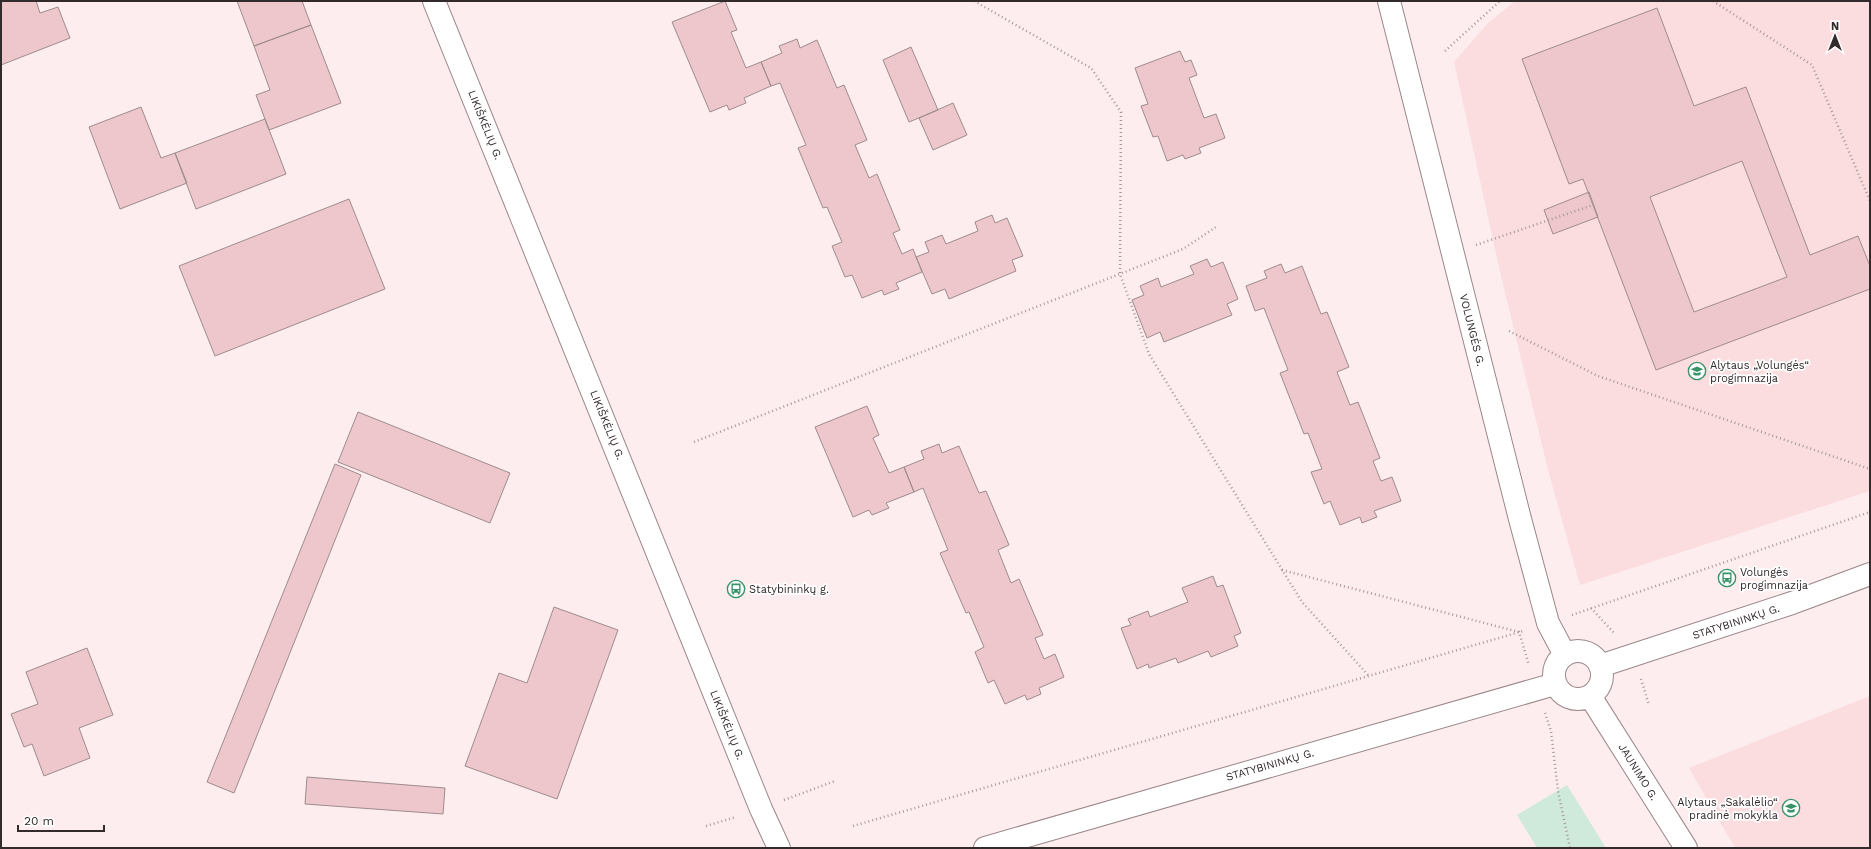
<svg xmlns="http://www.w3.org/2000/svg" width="1871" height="849" font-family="'Work Sans',sans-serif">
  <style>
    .built { fill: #fbdde0 }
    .green { fill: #cfe9da }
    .building { fill: #edc7cb; stroke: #9e8b8d; fill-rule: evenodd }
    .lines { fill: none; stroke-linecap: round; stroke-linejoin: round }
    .minor-casing { stroke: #9a8789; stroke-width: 24 }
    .path { stroke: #a59899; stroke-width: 2.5; stroke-dasharray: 1 3; stroke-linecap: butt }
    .minor { stroke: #fff; stroke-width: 22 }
    .labels { text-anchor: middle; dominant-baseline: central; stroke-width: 3.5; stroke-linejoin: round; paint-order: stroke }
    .street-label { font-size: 11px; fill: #322a2b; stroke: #fff }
    .poi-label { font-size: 11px; fill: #322a2b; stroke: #fff; text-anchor: start }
  </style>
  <rect width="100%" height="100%" fill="#feedee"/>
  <path class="built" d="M1515,1H1870V491L1580,585L1548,470L1500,272L1454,62L1488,23Z
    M1870,696V848H1735L1689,768Z"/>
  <path class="green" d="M1567,785L1606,848H1537L1517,815Z"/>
  <path class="building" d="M1,1H36L40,13L58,7L70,38L1,65Z
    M237,1H302L311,25L254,46Z
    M725,1L737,30L731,32L746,68L761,62L771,86L744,98L746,103L729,110L727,105L710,112L672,22Z
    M1657,8L1694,106L1746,87L1810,255L1858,236L1870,266V289L1656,370L1583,179L1569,184L1522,59ZM1742,161L1787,277L1694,312L1650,197Z
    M311,25L341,103L269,130L256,95L270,90L254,46Z
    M797,39L800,48L817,40L837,88L844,85L867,140L855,145L869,178L877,174L900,230L893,233L902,254L913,249L922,272L896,283L899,289L884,295L882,290L862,298L852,275L845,277L832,246L842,242L827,207L823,208L798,148L806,145L780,83L771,86L761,62L782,53L779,46Z
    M911,47L938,110L909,122L883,60Z
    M1180,51L1185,62L1191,60L1197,75L1189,78L1204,118L1216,114L1225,138L1199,148L1201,153L1185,159L1183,155L1167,161L1158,136L1153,137L1141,106L1148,104L1135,68Z
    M953,103L967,135L933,150L919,118Z
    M141,107L161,158L175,153L187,183L120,209L89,127Z
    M265,119L286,174L196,209L175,153Z
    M1589,192L1598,217L1553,234L1544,210Z
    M349,199L385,289L215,356L179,266Z
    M992,215L995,223L1007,218L1023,256L1012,260L1016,271L949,299L945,289L932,294L916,257L929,252L925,242L942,235L946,244L978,231L975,222Z
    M1207,259L1211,267L1223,262L1238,299L1227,304L1232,315L1164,342L1160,332L1147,338L1132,300L1144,295L1140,286L1158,278L1161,287L1194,274L1190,266Z
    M1281,264L1285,273L1302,266L1321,314L1327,312L1349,367L1337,372L1350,405L1358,402L1380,458L1373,461L1381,481L1392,477L1401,501L1374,511L1377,517L1362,523L1360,517L1340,525L1330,501L1324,504L1311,472L1322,469L1308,433L1304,434L1280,373L1288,370L1264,308L1255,311L1246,286L1267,278L1264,271Z
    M867,406L879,435L873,438L889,473L904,467L914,492L886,503L889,508L872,515L869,510L853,517L815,427Z
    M358,412L510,473L490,523L338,462Z
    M939,444L942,453L959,446L979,493L986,491L1009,545L998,550L1011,583L1019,579L1043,635L1035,638L1044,659L1055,654L1064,677L1039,688L1041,694L1027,700L1025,695L1005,704L994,680L988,683L975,652L984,647L969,612L966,613L940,553L948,550L923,488L914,492L904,467L924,459L921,451Z
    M335,464L361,475L234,793L207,782Z
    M1213,576L1217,587L1223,585L1241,633L1234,636L1238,646L1211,657L1208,651L1178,663L1176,658L1149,668L1148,664L1137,669L1121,628L1131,625L1128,619L1148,611L1150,617L1188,602L1182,588Z
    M554,607L618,630L557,799L465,766L499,673L527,683Z
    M87,648L113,715L79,728L90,758L44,776L32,744L24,747L11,714L38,704L26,672Z
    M307,777L445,788L443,814L305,804Z"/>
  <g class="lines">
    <defs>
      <path id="minor" d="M434,1L761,809L779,848
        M1389,1L1520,519L1548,623L1565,655
        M1554 675a24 24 0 1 1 48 0a24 24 0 1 1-48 0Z
        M1600,666L1792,603L1870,574
        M1590,696L1686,848
        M985,848L1555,684"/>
    </defs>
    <use href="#minor" class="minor-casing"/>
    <path class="path" d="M974,1L1091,68L1121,112L1120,274L1149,354L1302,602L1369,676
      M1713,1L1812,65L1870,201
      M1445,51L1500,1
      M1476,245L1593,205
      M1509,331L1598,376L1870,469
      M694,442L1183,249L1216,227
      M1282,570L1519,632L1529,665
      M1591,608L1615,634
      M1572,615L1870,512
      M1641,679L1649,705
      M1545,713L1551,731L1558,791L1570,848
      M784,800L835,781
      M706,826L736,817
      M853,826L1523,631"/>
    <use href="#minor" class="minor"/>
  </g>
  <defs>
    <symbol id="school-ring" viewBox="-11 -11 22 22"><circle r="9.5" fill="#fff" stroke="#379268" stroke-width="1.5"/><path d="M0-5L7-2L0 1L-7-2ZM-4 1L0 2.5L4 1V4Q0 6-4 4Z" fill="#379268"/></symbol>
    <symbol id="bus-ring" viewBox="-11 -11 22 22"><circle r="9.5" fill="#fff" stroke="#379268" stroke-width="1.5"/><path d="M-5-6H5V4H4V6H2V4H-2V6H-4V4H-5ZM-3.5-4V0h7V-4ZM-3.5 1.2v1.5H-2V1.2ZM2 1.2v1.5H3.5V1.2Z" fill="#379268"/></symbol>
  </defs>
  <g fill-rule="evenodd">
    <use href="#school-ring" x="1687" y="361" width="20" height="20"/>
    <use href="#bus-ring" x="1717" y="568" width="20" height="20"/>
    <use href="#bus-ring" x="726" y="579" width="20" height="20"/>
    <use href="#school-ring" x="1781" y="798" width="20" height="20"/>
  </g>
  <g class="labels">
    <g class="street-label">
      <text transform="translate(485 125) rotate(68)">LIKIŠKĖLIŲ G.</text>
      <text transform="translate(1472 330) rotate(76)">VOLUNGĖS G.</text>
      <text transform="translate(607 425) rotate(68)">LIKIŠKĖLIŲ G.</text>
      <text transform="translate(1736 622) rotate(-18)">STATYBININKŲ G.</text>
      <text transform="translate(727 725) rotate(68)">LIKIŠKĖLIŲ G.</text>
      <text transform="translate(1270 765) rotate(-16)">STATYBININKŲ G.</text>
      <text transform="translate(1638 772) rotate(58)">JAUNIMO G.</text>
    </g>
    <g class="poi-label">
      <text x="1710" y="365">Alytaus „Volungės“<tspan x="1710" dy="13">progimnazija</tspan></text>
      <text x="1740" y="572">Volungės<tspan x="1740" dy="13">progimnazija</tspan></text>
      <text x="749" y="589">Statybininkų g.</text>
      <text x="1778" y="802" text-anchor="end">Alytaus „Sakalėlio“<tspan x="1778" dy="13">pradinė mokykla</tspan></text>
    </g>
  </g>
  <rect width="1871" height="849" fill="none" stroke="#322a2b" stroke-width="4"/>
  <g transform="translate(1835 36)" stroke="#ffffff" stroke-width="3" paint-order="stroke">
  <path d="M0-3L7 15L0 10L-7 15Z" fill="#322a2b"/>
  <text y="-6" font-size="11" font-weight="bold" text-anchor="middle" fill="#322a2b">N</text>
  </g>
  <path d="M18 825v6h86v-6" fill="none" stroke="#322a2b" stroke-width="2"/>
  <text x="24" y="825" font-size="12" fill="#322a2b" stroke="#ffffff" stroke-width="3" paint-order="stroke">20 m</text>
</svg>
